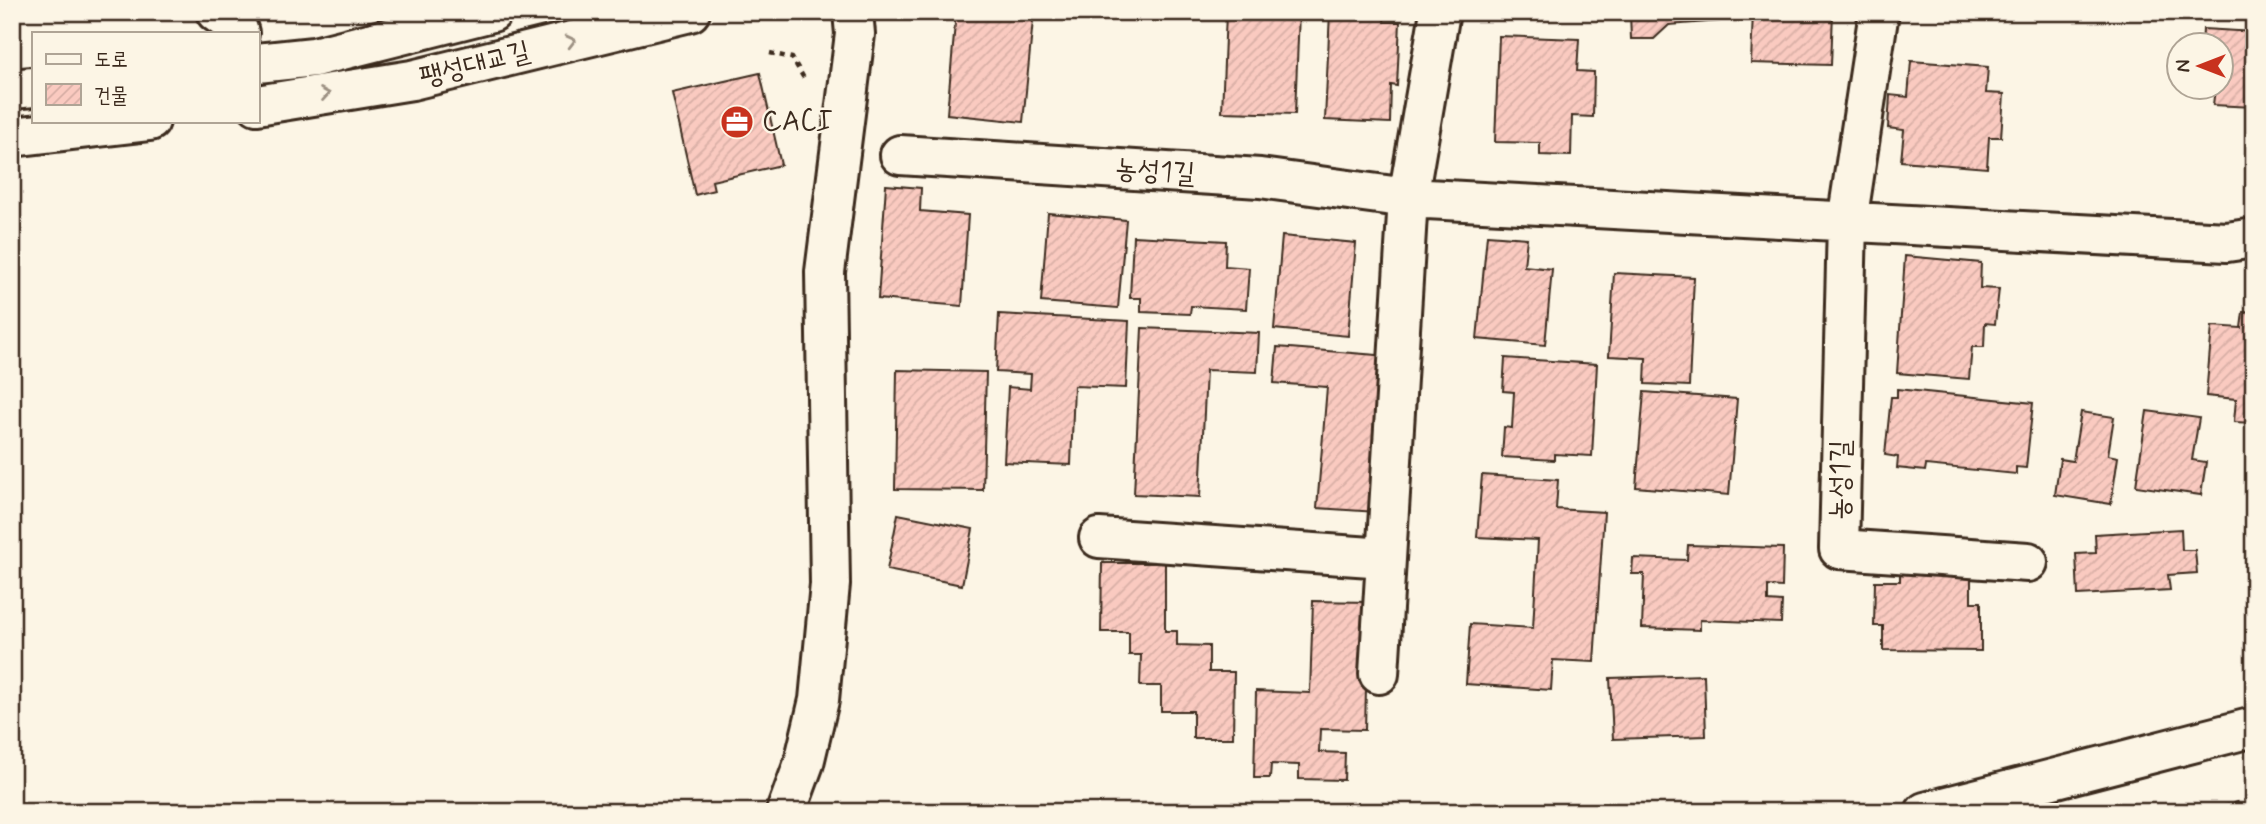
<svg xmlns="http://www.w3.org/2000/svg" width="2266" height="824" font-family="Mynerve,'Poor Story',sans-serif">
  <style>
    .building { fill: url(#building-hatch); stroke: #3b2a1e; stroke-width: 2 }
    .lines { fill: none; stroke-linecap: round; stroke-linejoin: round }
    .minor-casing { stroke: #3b2a1e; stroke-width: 44 }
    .tertiary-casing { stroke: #3b2a1e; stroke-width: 44 }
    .secondary-casing { stroke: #3b2a1e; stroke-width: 44 }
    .path { stroke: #3b2a1e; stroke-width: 4.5; stroke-dasharray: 5 5; stroke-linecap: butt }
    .minor { stroke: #fcf5e5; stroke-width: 38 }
    .tertiary { stroke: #fcf5e5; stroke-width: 38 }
    .secondary { stroke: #fcf5e5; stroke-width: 38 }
    .oneway { stroke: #9c9082 }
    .labels { text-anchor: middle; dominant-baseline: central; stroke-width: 5; stroke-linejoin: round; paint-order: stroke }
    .street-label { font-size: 28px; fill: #3b2a1e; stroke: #fcf5e5 }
    .poi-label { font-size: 28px; fill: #3b2a1e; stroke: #fcf5e5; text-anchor: start }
  </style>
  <defs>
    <pattern id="building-hatch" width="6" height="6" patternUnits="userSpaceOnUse" patternTransform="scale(1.75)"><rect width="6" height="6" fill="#facac0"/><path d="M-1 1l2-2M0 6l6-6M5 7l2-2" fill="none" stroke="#d7aea5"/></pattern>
  </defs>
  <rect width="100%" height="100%" fill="#fcf5e5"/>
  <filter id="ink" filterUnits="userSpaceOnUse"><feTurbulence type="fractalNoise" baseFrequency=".0143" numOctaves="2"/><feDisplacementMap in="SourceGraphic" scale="14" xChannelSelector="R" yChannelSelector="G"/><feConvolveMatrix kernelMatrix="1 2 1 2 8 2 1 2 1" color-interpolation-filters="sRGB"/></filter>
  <g filter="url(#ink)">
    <path class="building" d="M956,12L1033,20L1023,122L947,114Z
      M1226,12H1299L1295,114L1222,112Z
      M1330,12H1385L1384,22H1400L1397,86L1391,85L1390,123L1325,120Z
      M1630,12H1733V20L1669,25L1654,39H1631Z
      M1753,12H1833L1831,65L1751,63Z
      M2203,29L2254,32V107L2213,105L2215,88H2220V46H2202Z
      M1499,36L1579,39L1577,71L1594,72L1593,117L1572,116L1571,156L1540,155V143L1495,142Z
      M1911,61L1988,67L1986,93L2004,94L2001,137H1989L1987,168L1901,161L1904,130L1888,128L1890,95L1908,97Z
      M760,73L781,165L712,181L714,190L695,195L672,93Z
      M886,185L921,188L920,211L968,215L962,306L878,299Z
      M1048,213L1126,220L1118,308L1041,302Z
      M1487,235L1527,238L1524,266L1552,269L1545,345L1477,339Z
      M1133,236L1226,241L1225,266L1249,268L1246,309L1191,306L1190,314L1141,312V298H1130Z
      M1282,236L1356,243L1348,336L1274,329Z
      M1905,256L1981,263L1980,288L1999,289L1995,324L1985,323L1984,347H1972L1969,379L1897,373Z
      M1614,273L1694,277L1689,386L1645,384L1646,358L1609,356Z
      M2243,312L2254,313V423L2234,422L2236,399L2206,396L2212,326L2241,328Z
      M999,314L1129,321L1126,388L1074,386L1071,465L1004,462L1008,387L1030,389L1031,374L996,372Z
      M1142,328L1259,333L1257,372L1206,370L1200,497L1134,494Z
      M1277,347L1389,356L1377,512L1317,508L1327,387L1274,383Z
      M1505,358L1597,364L1592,456L1554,454V460L1502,457L1504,427L1512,428L1514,392L1503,391Z
      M897,370L986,372L983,490L895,489Z
      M1897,389L2033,403L2026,468L2016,467V474L1926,465L1925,471L1897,468L1898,457L1885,455L1891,397H1897Z
      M1644,392L1737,399L1729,495L1636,487Z
      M2147,411L2199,418L2192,460L2206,462L2201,495L2136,486Z
      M2081,412L2114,417L2108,455L2118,457L2111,504L2055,495L2060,459L2073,461Z
      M1482,475L1558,480L1556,509L1604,512L1594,662L1553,660L1551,690L1466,684L1470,624L1533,628L1538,540L1477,537Z
      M898,514L973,529L962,585L887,570Z
      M2181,529L2182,550H2195L2197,573L2168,575L2170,590L2078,595L2076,554L2096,553L2095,534Z
      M1688,545L1783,548L1782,587L1768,586V601L1782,602L1781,623L1700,620V630L1642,628L1644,574H1632L1633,558L1687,560Z
      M1102,563H1165V631H1177V645L1209,646V672H1234L1233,738H1193V711H1161V686H1140L1141,655H1129V632H1101Z
      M1900,572H1971V602H1981V651L1883,650V626H1874L1875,581H1900Z
      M1313,601L1368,602L1365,730L1320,729L1319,752L1345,753L1344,780L1299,779V765L1271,764L1270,778H1254L1256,691L1310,693Z
      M1704,675L1706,736L1613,739L1610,678Z"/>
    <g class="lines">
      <defs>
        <path id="minor" d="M216,12L237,27L239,33
          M1879,12L1847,222L1839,549L2028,562
          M900,155L1260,178L1408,198L2227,242L2254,238
          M1099,538L1386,558
          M1379,674L1408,198L1440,12"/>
        <path id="tertiary" d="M786,812L804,763L819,700L830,584L825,272L855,34L853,12
          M1925,812L2254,727"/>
        <path id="secondary" d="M257,63L314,57L492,12
          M12,89L33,87
          M257,105L412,80L690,12
          M12,137L150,121"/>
      </defs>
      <use href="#minor" class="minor-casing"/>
      <use href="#tertiary" class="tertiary-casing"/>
      <use href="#secondary" class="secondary-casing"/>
      <path class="path" d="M770,53L792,58L805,80
        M2205,812L2254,799"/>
      <use href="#minor" class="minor"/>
      <use href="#tertiary" class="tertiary"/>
      <use href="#secondary" class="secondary"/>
    </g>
    <defs><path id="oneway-chevron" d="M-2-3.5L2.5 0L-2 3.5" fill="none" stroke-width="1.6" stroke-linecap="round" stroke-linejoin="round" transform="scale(1.75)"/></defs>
    <g class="oneway">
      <use href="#oneway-chevron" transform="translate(571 41) rotate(-14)"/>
      <use href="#oneway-chevron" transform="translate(325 94) rotate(-9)"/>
    </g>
  </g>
  <defs>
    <symbol id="office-disc" viewBox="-11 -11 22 22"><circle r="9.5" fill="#c8321e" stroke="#fcf5e5"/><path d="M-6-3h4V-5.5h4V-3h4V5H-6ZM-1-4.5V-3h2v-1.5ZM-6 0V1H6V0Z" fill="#fff"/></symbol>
  </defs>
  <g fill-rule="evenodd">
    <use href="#office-disc" x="718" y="103" width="38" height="38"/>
  </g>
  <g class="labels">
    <g class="street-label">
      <text transform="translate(475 65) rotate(-14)">팽성대교길</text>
      <text transform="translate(1155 172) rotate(4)">농성1길</text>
      <text transform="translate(1841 480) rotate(-89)">농성1길</text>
    </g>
    <g class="poi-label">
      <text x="762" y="122">CACI</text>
    </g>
  </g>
  <rect width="2266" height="824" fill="none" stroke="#fcf5e5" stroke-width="42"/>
  <rect x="21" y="21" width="2224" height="782" fill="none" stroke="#3b2a1e" stroke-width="2.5" filter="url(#ink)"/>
  <rect x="32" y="32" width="228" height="91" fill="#fcf5e5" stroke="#afa495" stroke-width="2"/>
  <rect x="46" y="54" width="35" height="10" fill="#fcf5e5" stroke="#afa495" stroke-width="2"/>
  <text x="94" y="66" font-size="21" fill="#3b2a1e">도로</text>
  <rect x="46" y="84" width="35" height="21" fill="url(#building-hatch)" stroke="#afa495" stroke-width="2"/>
  <text x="94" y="102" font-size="21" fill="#3b2a1e">건물</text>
  <g transform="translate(2200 66) rotate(270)"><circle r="33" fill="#fcf5e5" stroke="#afa495" stroke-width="2"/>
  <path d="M0-5L12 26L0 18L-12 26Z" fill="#c8321e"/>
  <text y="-10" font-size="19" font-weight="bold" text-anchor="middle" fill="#3b2a1e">N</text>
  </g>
</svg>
